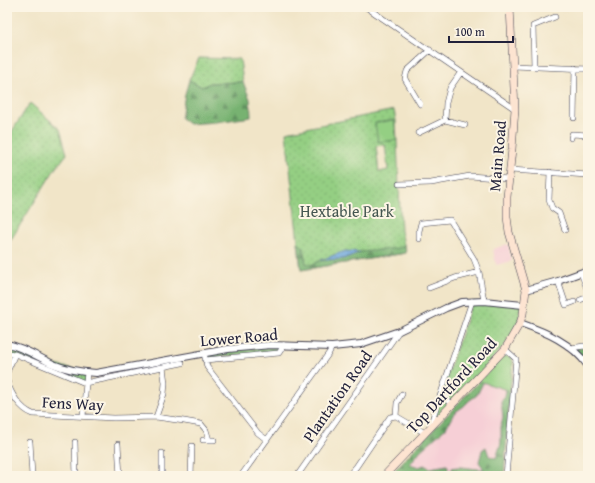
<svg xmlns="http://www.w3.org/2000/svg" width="595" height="483" font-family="'Gentium Book Plus',serif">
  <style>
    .built { fill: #f6cfd6 }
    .grass { fill: url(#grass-dots); stroke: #5b785f; fill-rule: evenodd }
    .forest { fill: url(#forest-firs); stroke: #4c6a56 }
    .garden { fill: #94cf83; stroke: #5b785f }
    .water { fill: #6ba6dc; stroke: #46648c }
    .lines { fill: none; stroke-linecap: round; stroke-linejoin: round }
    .minor-casing { stroke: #413f50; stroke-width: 6 }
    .tertiary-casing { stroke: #413f50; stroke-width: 8 }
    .secondary-casing { stroke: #413f50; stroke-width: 8 }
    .minor { stroke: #fff; stroke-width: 5 }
    .tertiary { stroke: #fff; stroke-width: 6 }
    .secondary { stroke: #fde4d1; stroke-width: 7 }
    .labels { text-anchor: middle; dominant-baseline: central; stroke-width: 4; stroke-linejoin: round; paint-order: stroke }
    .street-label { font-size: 16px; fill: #22223b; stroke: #fcf5e5 }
    .park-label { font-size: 16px; fill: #445651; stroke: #fcf5e5 }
  </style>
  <defs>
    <pattern id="grass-dots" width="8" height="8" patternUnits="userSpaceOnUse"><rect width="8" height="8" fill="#94cf83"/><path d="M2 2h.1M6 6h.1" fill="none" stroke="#7fb172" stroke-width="1.8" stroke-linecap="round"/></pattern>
    <pattern id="forest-firs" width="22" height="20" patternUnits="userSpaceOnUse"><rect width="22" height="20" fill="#77b271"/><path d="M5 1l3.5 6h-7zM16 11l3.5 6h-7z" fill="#61905e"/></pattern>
  </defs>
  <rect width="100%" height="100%" fill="#fcf5e5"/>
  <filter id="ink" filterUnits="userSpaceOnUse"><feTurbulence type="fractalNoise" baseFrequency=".025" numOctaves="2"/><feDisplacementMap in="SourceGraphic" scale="8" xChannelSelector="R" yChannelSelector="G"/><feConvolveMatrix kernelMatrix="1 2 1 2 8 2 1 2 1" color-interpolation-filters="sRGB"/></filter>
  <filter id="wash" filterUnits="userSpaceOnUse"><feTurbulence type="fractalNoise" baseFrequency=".012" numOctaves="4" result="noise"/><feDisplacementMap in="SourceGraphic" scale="16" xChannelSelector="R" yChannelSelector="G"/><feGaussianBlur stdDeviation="0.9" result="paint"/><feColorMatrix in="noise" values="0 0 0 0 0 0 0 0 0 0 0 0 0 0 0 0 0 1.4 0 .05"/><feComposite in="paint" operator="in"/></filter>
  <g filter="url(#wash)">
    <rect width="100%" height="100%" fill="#f1e5c8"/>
    <path class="built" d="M508,244L512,261L496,265L493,249Z
      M513,371L504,476H389L488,372Z"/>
    <path class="grass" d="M199,58L240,59L243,82L210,83L202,87L189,80Z
      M30,103L60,129L67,154L53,172L7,246V139Z
      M394,110L396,120L401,231L406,253L301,270L286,132ZM385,145L388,170L379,172L376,146Z
      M472,302L523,305L514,335L429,429Z
      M7,344L55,365L87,372L85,383L7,353Z
      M278,347V350L274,351L210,358L207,356L208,354L247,349Z"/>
    <path class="forest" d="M189,80L202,87L210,83L243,82L250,99L251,117L216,122L189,124L181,118L185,94Z
      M298,242L303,247L306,263L311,265L321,260L343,259L360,252L399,248L405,245L406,253L301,270Z
      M584,347L588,349V365L572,349Z
      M512,362L504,476H455L451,473L452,468C461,465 474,470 484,469L479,462L482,450L486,447L489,456L496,458L501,443V425L503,417L501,401L505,396L506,390L488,377L483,383L477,395L470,400L464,406L454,413L446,428L420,451L410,464L419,467L424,465L430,468L447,465L449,468L443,476H409L402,473L398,476H389L488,372Z"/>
    <path class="garden" d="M394,120L397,140L378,142L375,123Z
      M506,356L511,358L513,362L510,391L479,381L503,357Z"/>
    <path class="water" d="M345,251L360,252L343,259L321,260Z"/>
  </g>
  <g filter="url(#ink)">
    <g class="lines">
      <defs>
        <path id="minor" d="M366,7L515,109
          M513,66L588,69
          M534,67L533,26L555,17
          M420,104L405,79L407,71L430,50
          M574,118L575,68
          M445,120L465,125
          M418,133L445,120L446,103L450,88L461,72
          M571,138L572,134L588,135
          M510,170L588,175
          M550,172L549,200L552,208L559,213L565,230
          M399,184L431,183L470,176L509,179
          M419,239V231L421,223L450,220L474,259L479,272L484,301
          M581,273L588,291
          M558,281L566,305L574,302
          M429,288L455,278L479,272
          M580,300L588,297
          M571,348L584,346L588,348
          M505,349L516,359L506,476
          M7,353L15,354L85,383L182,363
          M204,353L207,367L258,433L267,440
          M205,360L279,353L284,345
          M7,372L15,354
          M7,381C11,394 20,409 33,414L114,418L156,417L184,421L201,424L206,430L209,440
          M443,389L447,400L453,404
          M83,416L87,372
          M396,416L397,403L402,394
          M156,417L164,394L165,383L163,367
          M430,426L472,301
          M203,440H214
          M30,442L32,476
          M75,442L76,476
          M118,444L120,476
          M162,476V453
          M191,476L192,446
          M241,476L329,353L332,347
          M297,476L399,331
          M348,476L356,467L390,417L396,416L425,433"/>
        <path id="tertiary" d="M526,290L558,281L588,270
          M520,323C546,332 572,343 588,366
          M7,344C23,347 38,357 53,364C67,370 82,372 96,373L228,349L271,345L332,347L361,344L399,331L446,308L462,302L484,301L523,305"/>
        <path id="secondary" d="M384,476L505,349L520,323L523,314L526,290L509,232L507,217V197L512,149L515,109L510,7"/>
      </defs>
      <use href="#minor" class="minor-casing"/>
      <use href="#tertiary" class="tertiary-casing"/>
      <use href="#secondary" class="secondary-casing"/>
      <use href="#minor" class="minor"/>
      <use href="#tertiary" class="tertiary"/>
      <use href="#secondary" class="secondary"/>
    </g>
  </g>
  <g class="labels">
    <g class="street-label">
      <text transform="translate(497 156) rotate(-85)">Main Road</text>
      <text transform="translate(239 337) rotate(-5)">Lower Road</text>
      <text transform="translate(451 385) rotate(-47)">Top Dartford Road</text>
      <text transform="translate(337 396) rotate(-55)">Plantation Road</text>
      <text transform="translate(73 403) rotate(3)">Fens Way</text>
    </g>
    <g class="park-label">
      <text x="347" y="211">Hextable Park</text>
    </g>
  </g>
  <rect width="595" height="483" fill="none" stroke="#fcf5e5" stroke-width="24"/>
  <path d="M449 36v6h64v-6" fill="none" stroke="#22223b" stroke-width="2"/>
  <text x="455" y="36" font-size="12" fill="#22223b" stroke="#fcf5e5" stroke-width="3" paint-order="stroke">100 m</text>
</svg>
